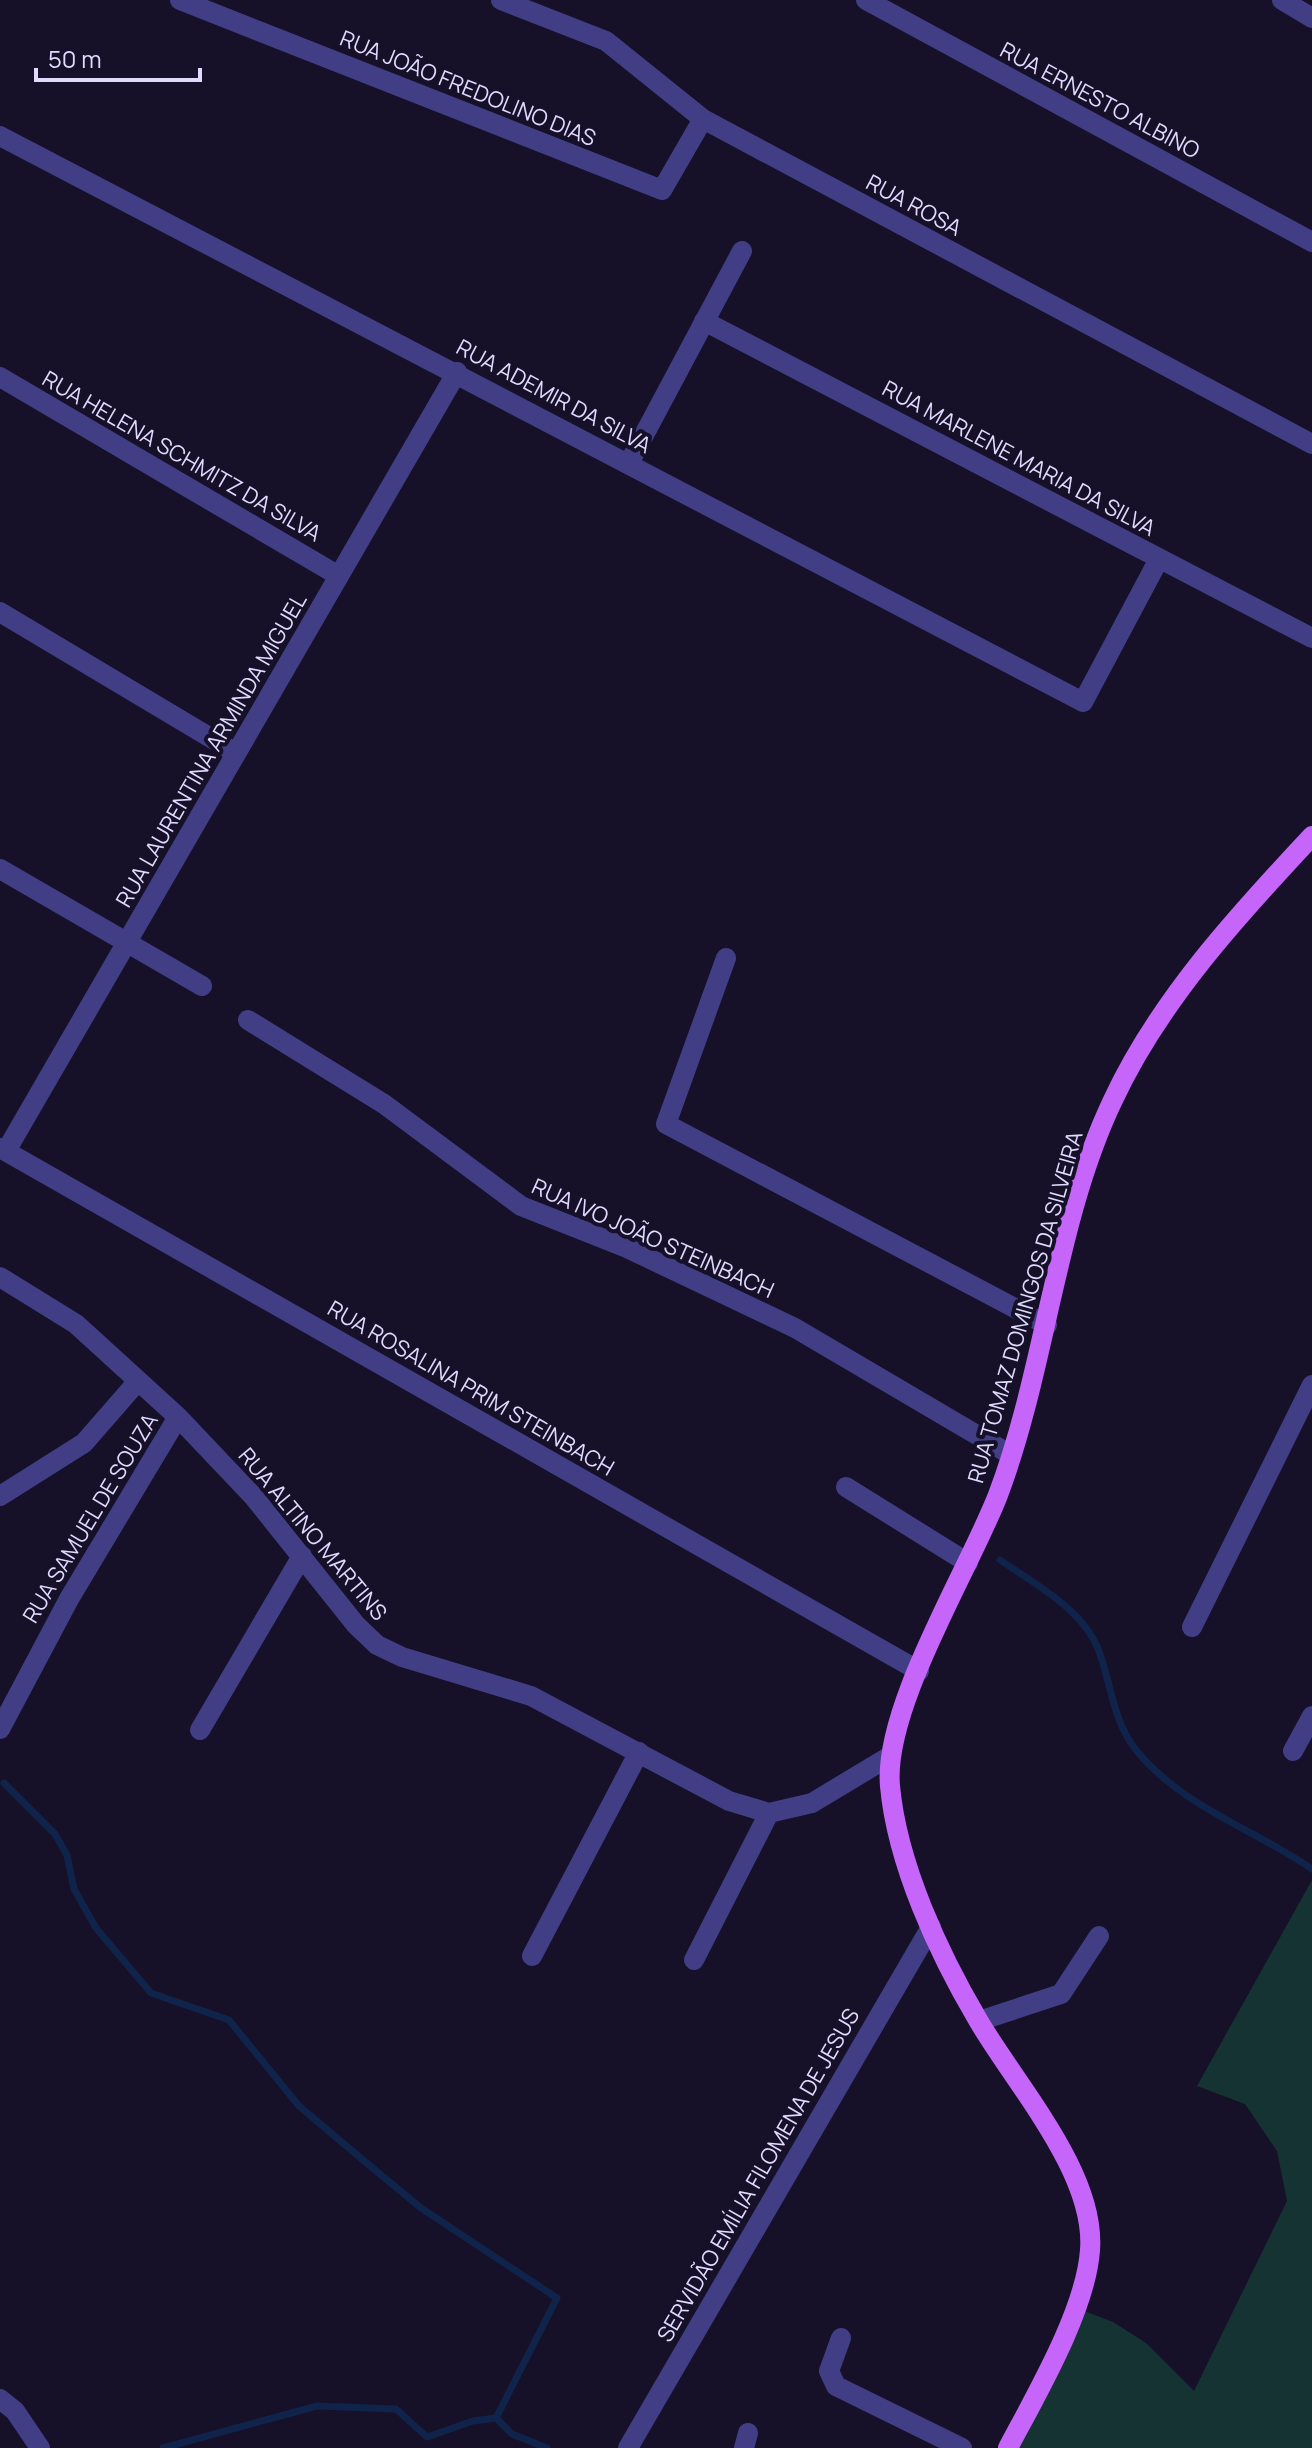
<svg xmlns="http://www.w3.org/2000/svg" width="1312" height="2448" font-family="Manrope,sans-serif">
  <style>
    .green { fill: #143332 }
    .lines { fill: none; stroke-linecap: round; stroke-linejoin: round }
    .stream { stroke: #0f234b; stroke-width: 7 }
    .minor { stroke: #423e86; stroke-width: 20 }
    .major { stroke: #c665fa; stroke-width: 20 }
    .labels { text-anchor: middle; dominant-baseline: central; stroke-width: 8; stroke-linejoin: round; paint-order: stroke }
    .street-label { font-size: 22px; fill: #dfdafe; stroke: #161129 }
  </style>
  <rect width="100%" height="100%" fill="#161129"/>
  <path class="green" d="M1312,1880V2448H1018L1084,2311L1113,2322L1146,2343L1194,2391L1287,2201L1277,2151L1245,2104L1197,2086Z"/>
  <g class="lines">
    <path class="stream" d="M1000,1560C1036,1585 1085,1610 1100,1654C1112,1689 1113,1720 1136,1750C1181,1806 1254,1829 1312,1869
      M4,1783L55,1834L67,1855L74,1889L96,1928L151,1993L229,2020L299,2106L363,2160L421,2208L557,2298L496,2418
      M496,2418L512,2434L547,2448
      M163,2448L317,2406L396,2409L427,2437L473,2421L496,2418"/>
    <path class="minor" d="M180,0L662,190L703,119
      M501,0L606,41L703,119L1312,444
      M866,0L1312,242
      M1282,0L1312,18
      M0,136L1083,702L1159,559
      M704,321L1312,638
      M0,377L339,576
      M629,463L742,251
      M0,612L236,753
      M0,869L202,986
      M726,958L666,1124L1047,1325
      M248,1020L384,1104L521,1206L627,1248L795,1328L1011,1455
      M0,1148L919,1671
      M6,1151L457,372
      M0,1277L76,1324L178,1417L253,1496L356,1625L377,1645L402,1657L531,1696L729,1801L769,1813L812,1803L890,1756
      M846,1487L968,1563
      M0,1496L84,1443L138,1381
      M1192,1627L1312,1385
      M0,1729L69,1599L178,1417
      M200,1730L302,1556
      M1293,1751L1312,1716
      M532,1956L639,1752
      M694,1960L769,1813
      M979,2021L1061,1994L1099,1936
      M841,2338L829,2371L836,2386L962,2448
      M0,2399L15,2411L40,2448
      M628,2448L931,1927
      M744,2448L748,2433"/>
    <path class="major" d="M1008,2448C1036,2395 1086,2310 1090,2250C1096,2173 1015,2084 978,2020C939,1954 897,1864 890,1786C883,1708 968,1572 998,1495C1046,1368 1055,1221 1113,1100C1159,1001 1238,915 1312,836"/>
  </g>
  <g class="labels">
    <g class="street-label">
      <text transform="translate(468 88) rotate(22)">RUA JOÃO FREDOLINO DIAS</text>
      <text transform="translate(1100 100) rotate(28)">RUA ERNESTO ALBINO</text>
      <text transform="translate(914 205) rotate(28)">RUA ROSA</text>
      <text transform="translate(554 396) rotate(28)">RUA ADEMIR DA SILVA</text>
      <text transform="translate(182 456) rotate(30)">RUA HELENA SCHMITZ DA SILVA</text>
      <text transform="translate(1019 458) rotate(28)">RUA MARLENE MARIA DA SILVA</text>
      <text transform="translate(211 750) rotate(-60)">RUA LAURENTINA ARMINDA MIGUEL</text>
      <text transform="translate(653 1238) rotate(24)">RUA IVO JOÃO STEINBACH</text>
      <text transform="translate(1025 1307) rotate(-74)">RUA TOMAZ DOMINGOS DA SILVEIRA</text>
      <text transform="translate(471 1388) rotate(30)">RUA ROSALINA PRIM STEINBACH</text>
      <text transform="translate(90 1518) rotate(-59)">RUA SAMUEL DE SOUZA</text>
      <text transform="translate(313 1534) rotate(50)">RUA ALTINO MARTINS</text>
      <text transform="translate(758 2175) rotate(-60)">SERVIDÃO EMÍLIA FILOMENA DE JESUS</text>
    </g>
  </g>
  <path d="M36 68v12h164v-12" fill="none" stroke="#dfdafe" stroke-width="4"/>
  <text x="48" y="68" font-size="24" fill="#dfdafe" stroke="#161129" stroke-width="6" paint-order="stroke">50 m</text>
</svg>
